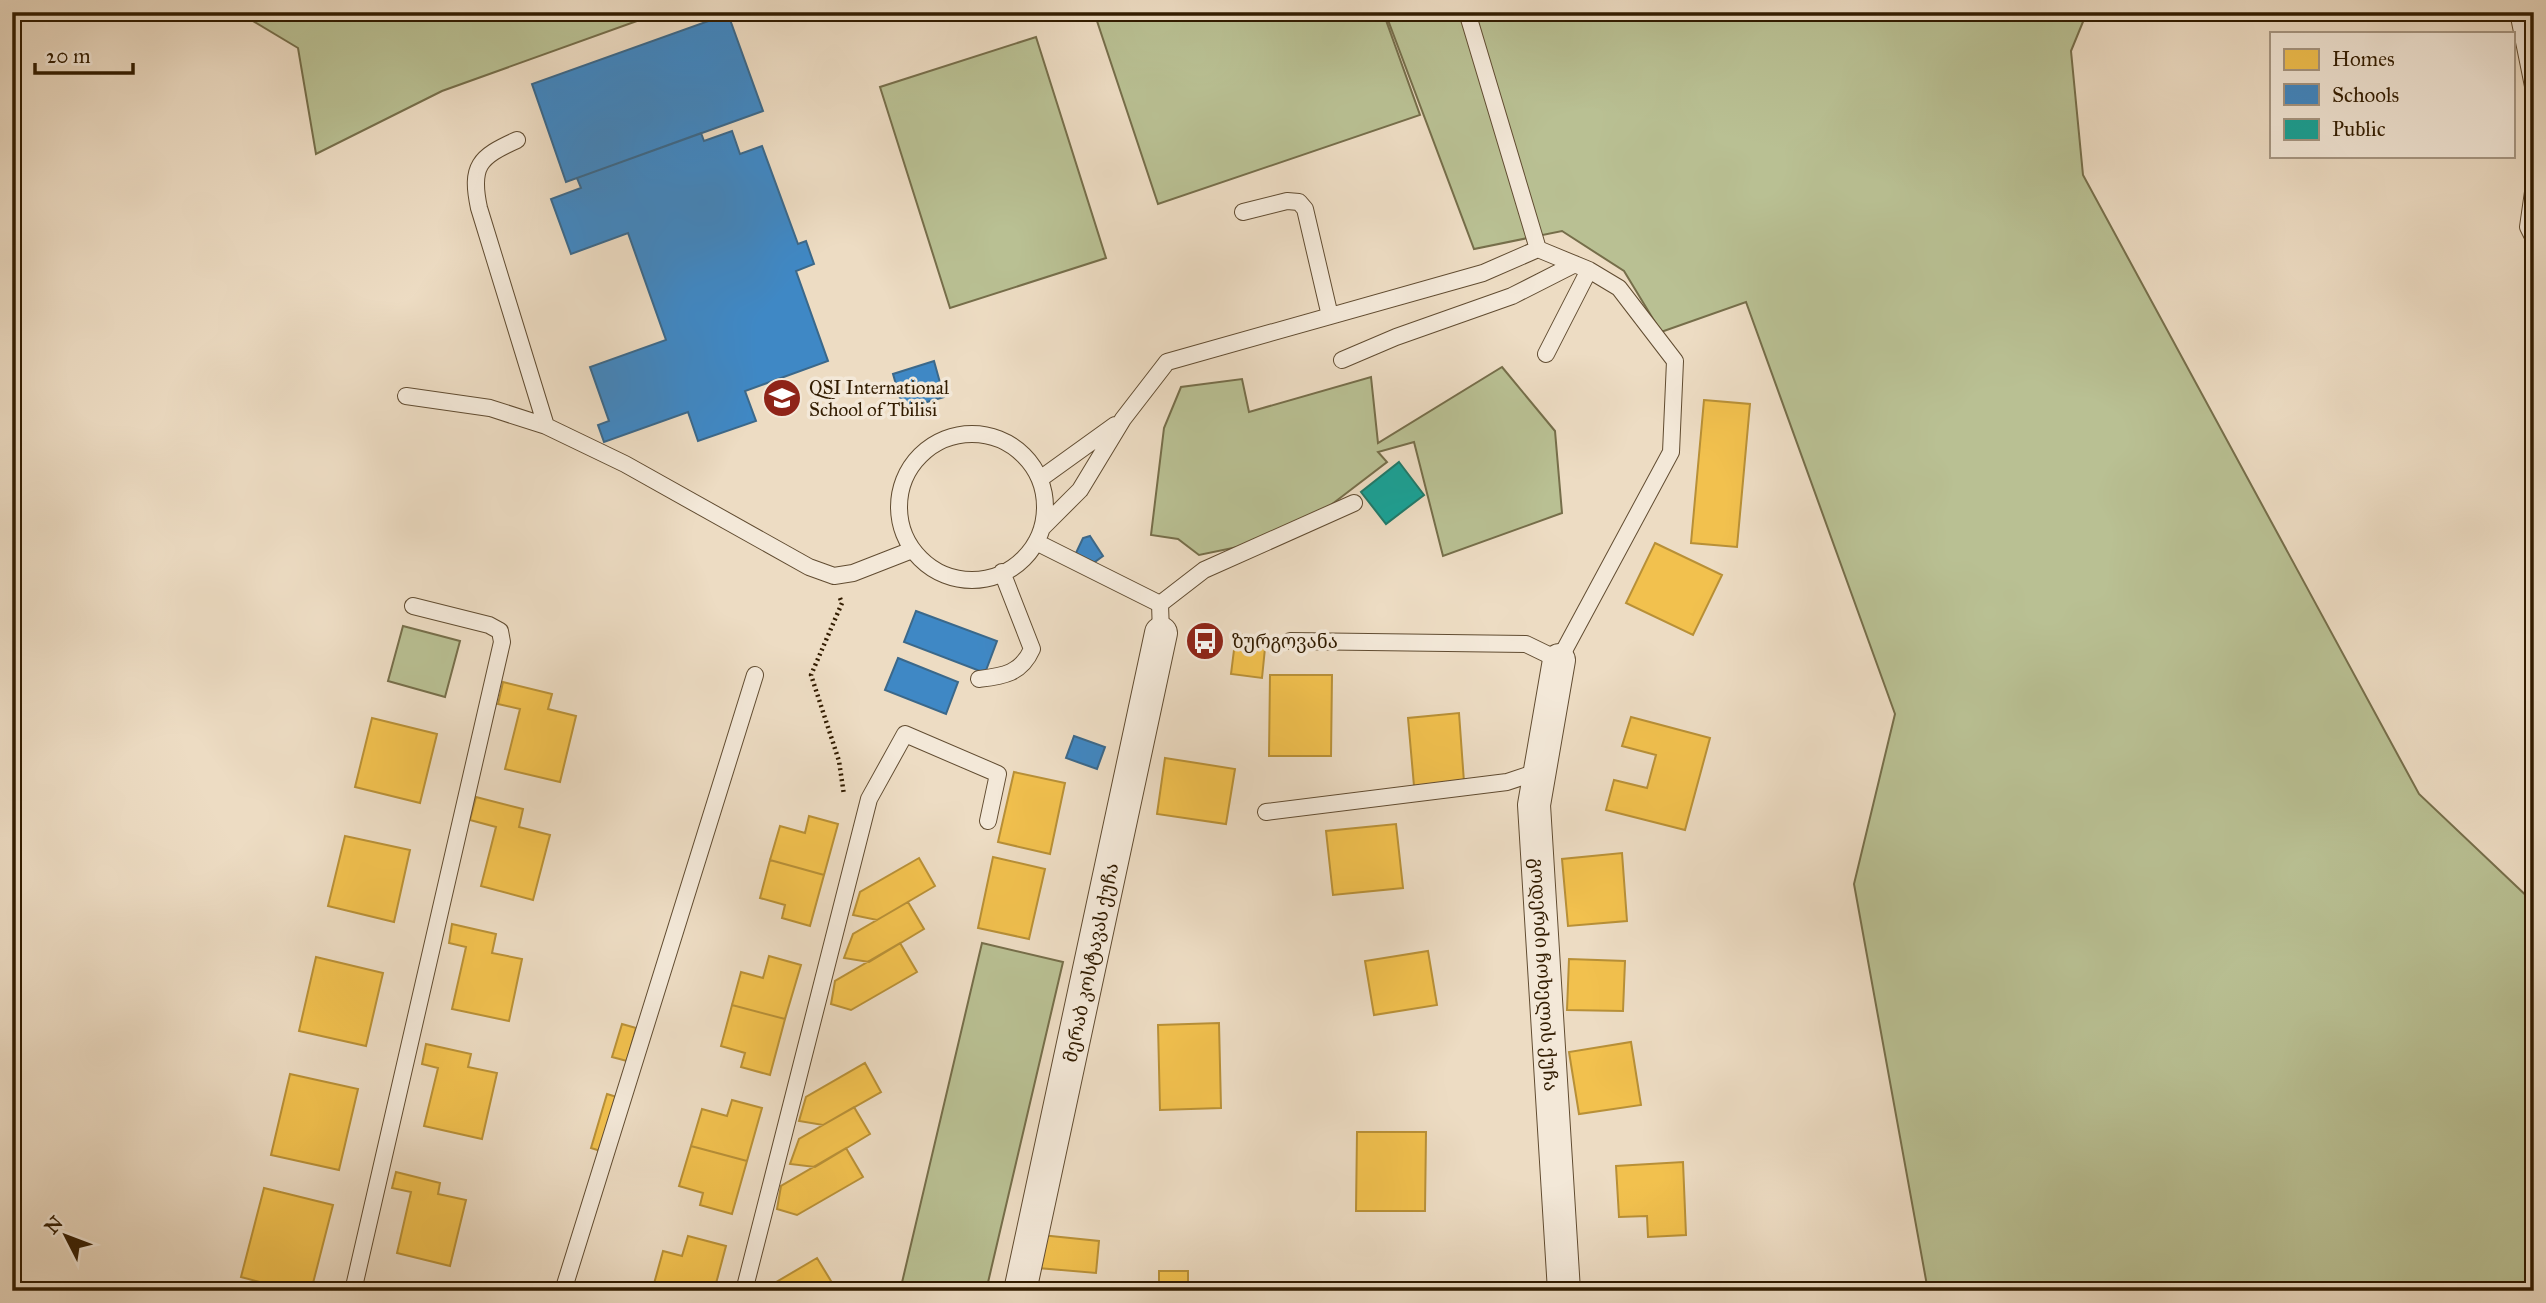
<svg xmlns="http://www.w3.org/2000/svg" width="2546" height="1303" font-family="'IM FELL Great Primer','Noto Serif Georgian',serif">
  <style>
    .green { fill: #b9c093; stroke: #766e4a; stroke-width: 2 }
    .homes { fill: #f2c14e; stroke: #b89037; stroke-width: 2 }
    .schools { fill: #3f88c5; stroke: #3b688a; stroke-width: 2 }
    .public { fill: #17a398; stroke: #1f7a6a; stroke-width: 2 }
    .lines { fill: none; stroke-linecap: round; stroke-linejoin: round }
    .service-casing { stroke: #614c31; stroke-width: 18 }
    .minor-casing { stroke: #614c31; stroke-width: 34 }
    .path { stroke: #321c00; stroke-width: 4.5; stroke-dasharray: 2 3.5; stroke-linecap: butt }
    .service { stroke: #f3e8d8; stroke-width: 16 }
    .minor { stroke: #f3e8d8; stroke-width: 32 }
    .labels { text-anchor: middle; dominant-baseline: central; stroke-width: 7; stroke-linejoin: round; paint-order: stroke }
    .poi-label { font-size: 19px; fill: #321c00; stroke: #f3e8d8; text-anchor: start }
    .street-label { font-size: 19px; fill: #321c00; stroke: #f3e8d8 }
  </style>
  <rect width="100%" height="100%" fill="#eddcc3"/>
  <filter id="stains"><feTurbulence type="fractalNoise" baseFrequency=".00286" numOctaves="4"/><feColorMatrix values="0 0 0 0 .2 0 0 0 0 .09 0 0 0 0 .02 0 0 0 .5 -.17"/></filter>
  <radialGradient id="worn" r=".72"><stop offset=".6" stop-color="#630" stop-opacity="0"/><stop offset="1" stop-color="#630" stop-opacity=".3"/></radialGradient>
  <path class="green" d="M238,12H662L442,91L316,154L298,48Z
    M1094,12H1383L1420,115L1158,204Z
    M1385,12H2087L2071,51L2083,175L2419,794L2534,903V1291H1928L1854,884L1895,714L1746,302L1661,332L1624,271L1562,231L1474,249Z
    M1036,37L1106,258L950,308L880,87Z
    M1502,367L1555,431L1562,513L1443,556L1414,442L1378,452L1387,462L1327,508L1252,544L1199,555L1178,539L1151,535L1164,428L1181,387L1242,379L1249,412L1371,377L1378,443Z
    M403,626L460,641L445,697L388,681Z
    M982,943L1063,962L986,1291H900Z"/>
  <path class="homes" d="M1704,400L1750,404L1737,547L1691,543Z
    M1655,543L1722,575L1693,635L1626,603Z
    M1236,634L1266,638L1262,678L1231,674Z
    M1270,675H1332L1331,756H1269Z
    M503,682L552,694L548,709L576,716L560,782L505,769L520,709L498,704Z
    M1459,713L1464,782L1414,786L1408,718Z
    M1631,717L1710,738L1685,830L1606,810L1614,780L1647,788L1656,755L1622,746Z
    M372,718L437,734L420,803L355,787Z
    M1165,758L1235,769L1226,824L1157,814Z
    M1014,772L1065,783L1050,854L998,842Z
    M476,797L523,809L519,827L550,835L533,900L481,886L496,827L470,820Z
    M809,816L838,824L824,875L770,860L780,826L805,833Z
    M1396,824L1403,888L1333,895L1326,831Z
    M345,836L410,850L394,922L328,906Z
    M1622,853L1627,921L1568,926L1562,859Z
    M993,857L1045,869L1029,939L978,928Z
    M919,858L935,886L877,920L853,915L860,892Z
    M770,860L824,875L810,926L782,918L785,905L760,898Z
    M908,902L924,929L869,962L844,958L853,934Z
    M452,924L496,934L492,953L522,959L509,1021L452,1009L466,947L449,943Z
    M900,943L917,972L851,1010L831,1004L835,981Z
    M1428,951L1437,1005L1374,1015L1365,961Z
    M769,956L801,965L785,1019L732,1005L741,972L763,978Z
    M316,957L383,973L366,1046L299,1031Z
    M1569,959L1625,961L1623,1011L1567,1010Z
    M732,1005L785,1019L770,1075L741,1067L745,1053L721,1046Z
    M1219,1023L1221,1108L1160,1110L1158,1025Z
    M622,1024L636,1028L627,1061L612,1057Z
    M1631,1042L1641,1105L1579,1114L1569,1052Z
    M426,1044L471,1054L468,1067L497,1073L482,1139L424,1126L438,1068L422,1064Z
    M865,1063L881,1092L823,1125L799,1121L806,1097Z
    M290,1074L358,1089L339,1170L271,1155Z
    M607,1094L620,1098L604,1152L591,1148Z
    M732,1100L762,1108L747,1161L691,1146L702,1109L727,1116Z
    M854,1107L870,1134L815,1167L790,1164L799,1139Z
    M1357,1132H1426L1425,1211H1356Z
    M691,1146L747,1161L732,1214L700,1205L703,1193L679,1186Z
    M846,1148L863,1177L797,1215L777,1209L781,1186Z
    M1683,1162L1686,1235L1648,1237L1647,1216L1619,1217L1616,1166Z
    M396,1172L440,1183L438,1194L466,1200L450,1266L397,1253L411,1192L392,1188Z
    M264,1188L333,1205L311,1291H294L241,1277Z
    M1041,1235L1099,1241L1096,1273L1038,1268Z
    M688,1236L726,1246L714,1291H652L663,1251L682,1256Z
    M817,1258L834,1286L826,1291H761Z
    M1159,1271H1188V1291H1159Z"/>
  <path class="schools" d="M728,14L763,111L566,182L532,84Z
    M732,131L740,154L762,146L798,244L806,241L814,264L796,271L828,361L745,391L756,421L698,441L688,412L604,442L598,425L609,421L590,367L666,340L628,233L571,254L551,199L581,188L577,178L701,133L704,141Z
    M934,361L944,397L903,409L893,374Z
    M1090,536L1103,556L1092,564L1075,555L1083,538Z
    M916,611L997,641L985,673L904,642Z
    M898,658L958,682L946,714L885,690Z
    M1074,736L1105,747L1097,769L1066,758Z"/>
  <path class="public" d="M1399,462L1424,495L1386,524L1361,492Z"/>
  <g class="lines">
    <defs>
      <path id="service" d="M2518,12L2534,91
        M517,140C479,157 470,166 479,208L546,426
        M2534,185L2528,227L2534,239
        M1243,212L1287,201L1299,202L1305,209L1330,316
        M1546,354L1589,270
        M1342,360L1396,337L1512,296L1575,264
        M406,396L490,408L546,426L625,464L809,567L834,576L853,573L912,550
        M899 507a73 73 0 1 1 146 0a73 73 0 1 1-146 0Z
        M1040,479L1115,425
        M1042,528L1080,490L1123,419L1167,362L1483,273L1538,249
        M1036,542L1160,604L1161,633
        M1160,604L1204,570L1354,503
        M1290,641L1526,644L1559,660L1671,452L1675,361L1619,288L1589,270L1538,249L1467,12
        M979,679C1003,676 1021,674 1032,649L1002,572
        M1266,812L1507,782L1540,771
        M353,1291L502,642L500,631L489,625L413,606
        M563,1291L755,675
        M744,1291L869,799L905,734L998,774L988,821"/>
      <g id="minor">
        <path id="s1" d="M1559,660L1534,805L1564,1291"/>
        <path id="s2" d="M1020,1291L1161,633"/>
      </g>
    </defs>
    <use href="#service" class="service-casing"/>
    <use href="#minor" class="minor-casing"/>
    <path class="path" d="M840,598L842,603L811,675L839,761L844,795"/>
    <use href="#service" class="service"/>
    <use href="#minor" class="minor"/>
  </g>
  <defs>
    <symbol id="school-disc" viewBox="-11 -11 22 22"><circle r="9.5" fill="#8f2418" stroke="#f3e8d8"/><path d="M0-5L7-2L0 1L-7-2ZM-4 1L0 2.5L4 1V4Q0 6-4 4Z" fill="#fff"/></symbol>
    <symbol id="bus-disc" viewBox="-11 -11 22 22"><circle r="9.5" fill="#8f2418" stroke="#f3e8d8"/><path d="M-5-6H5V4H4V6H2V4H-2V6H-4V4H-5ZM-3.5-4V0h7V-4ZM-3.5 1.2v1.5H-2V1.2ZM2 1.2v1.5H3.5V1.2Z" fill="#fff"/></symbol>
  </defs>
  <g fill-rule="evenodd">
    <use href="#school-disc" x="760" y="376" width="44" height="44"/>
    <use href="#bus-disc" x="1183" y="619" width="44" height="44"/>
  </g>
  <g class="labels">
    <g class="poi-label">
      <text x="809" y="387">QSI International<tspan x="809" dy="22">School of Tbilisi</tspan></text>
      <text x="1232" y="641">ზურგოვანა</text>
    </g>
    <g class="street-label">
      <text stroke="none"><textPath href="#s2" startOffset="336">მერაბ კოსტავას ქუჩა</textPath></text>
      <text stroke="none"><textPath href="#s1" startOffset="317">გოდერძი ჩოხელის ქუჩა</textPath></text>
    </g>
  </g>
  <rect width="2546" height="1303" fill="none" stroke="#eddcc3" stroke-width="42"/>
  <rect x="14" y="14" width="2518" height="1275" fill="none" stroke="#321c00" stroke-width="3.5"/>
  <rect x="21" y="21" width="2504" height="1261" fill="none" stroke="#321c00" stroke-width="2"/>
  <rect x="2270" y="32" width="245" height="126" fill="#f3e8d8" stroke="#a69682" stroke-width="2"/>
  <rect x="2284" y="49" width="35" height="21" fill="#f2c14e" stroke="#a69682" stroke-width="2"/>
  <text x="2332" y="66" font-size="21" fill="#321c00">Homes</text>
  <rect x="2284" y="84" width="35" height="21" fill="#3f88c5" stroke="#a69682" stroke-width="2"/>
  <text x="2332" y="102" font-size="21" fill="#321c00">Schools</text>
  <rect x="2284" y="119" width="35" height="21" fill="#17a398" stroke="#a69682" stroke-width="2"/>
  <text x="2332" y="136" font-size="21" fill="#321c00">Public</text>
  <g transform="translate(66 1236) rotate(312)" stroke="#f3e8d8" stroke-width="5" paint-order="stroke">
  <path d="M0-5L12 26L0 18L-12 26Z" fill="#321c00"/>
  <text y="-10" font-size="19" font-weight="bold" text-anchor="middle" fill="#321c00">N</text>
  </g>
  <path d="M35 63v10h98v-10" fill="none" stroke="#321c00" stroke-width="3.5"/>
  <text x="46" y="63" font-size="21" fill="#321c00" stroke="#f3e8d8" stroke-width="5" paint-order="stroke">20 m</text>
  <rect width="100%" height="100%" filter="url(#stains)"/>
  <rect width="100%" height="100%" fill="url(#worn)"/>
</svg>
